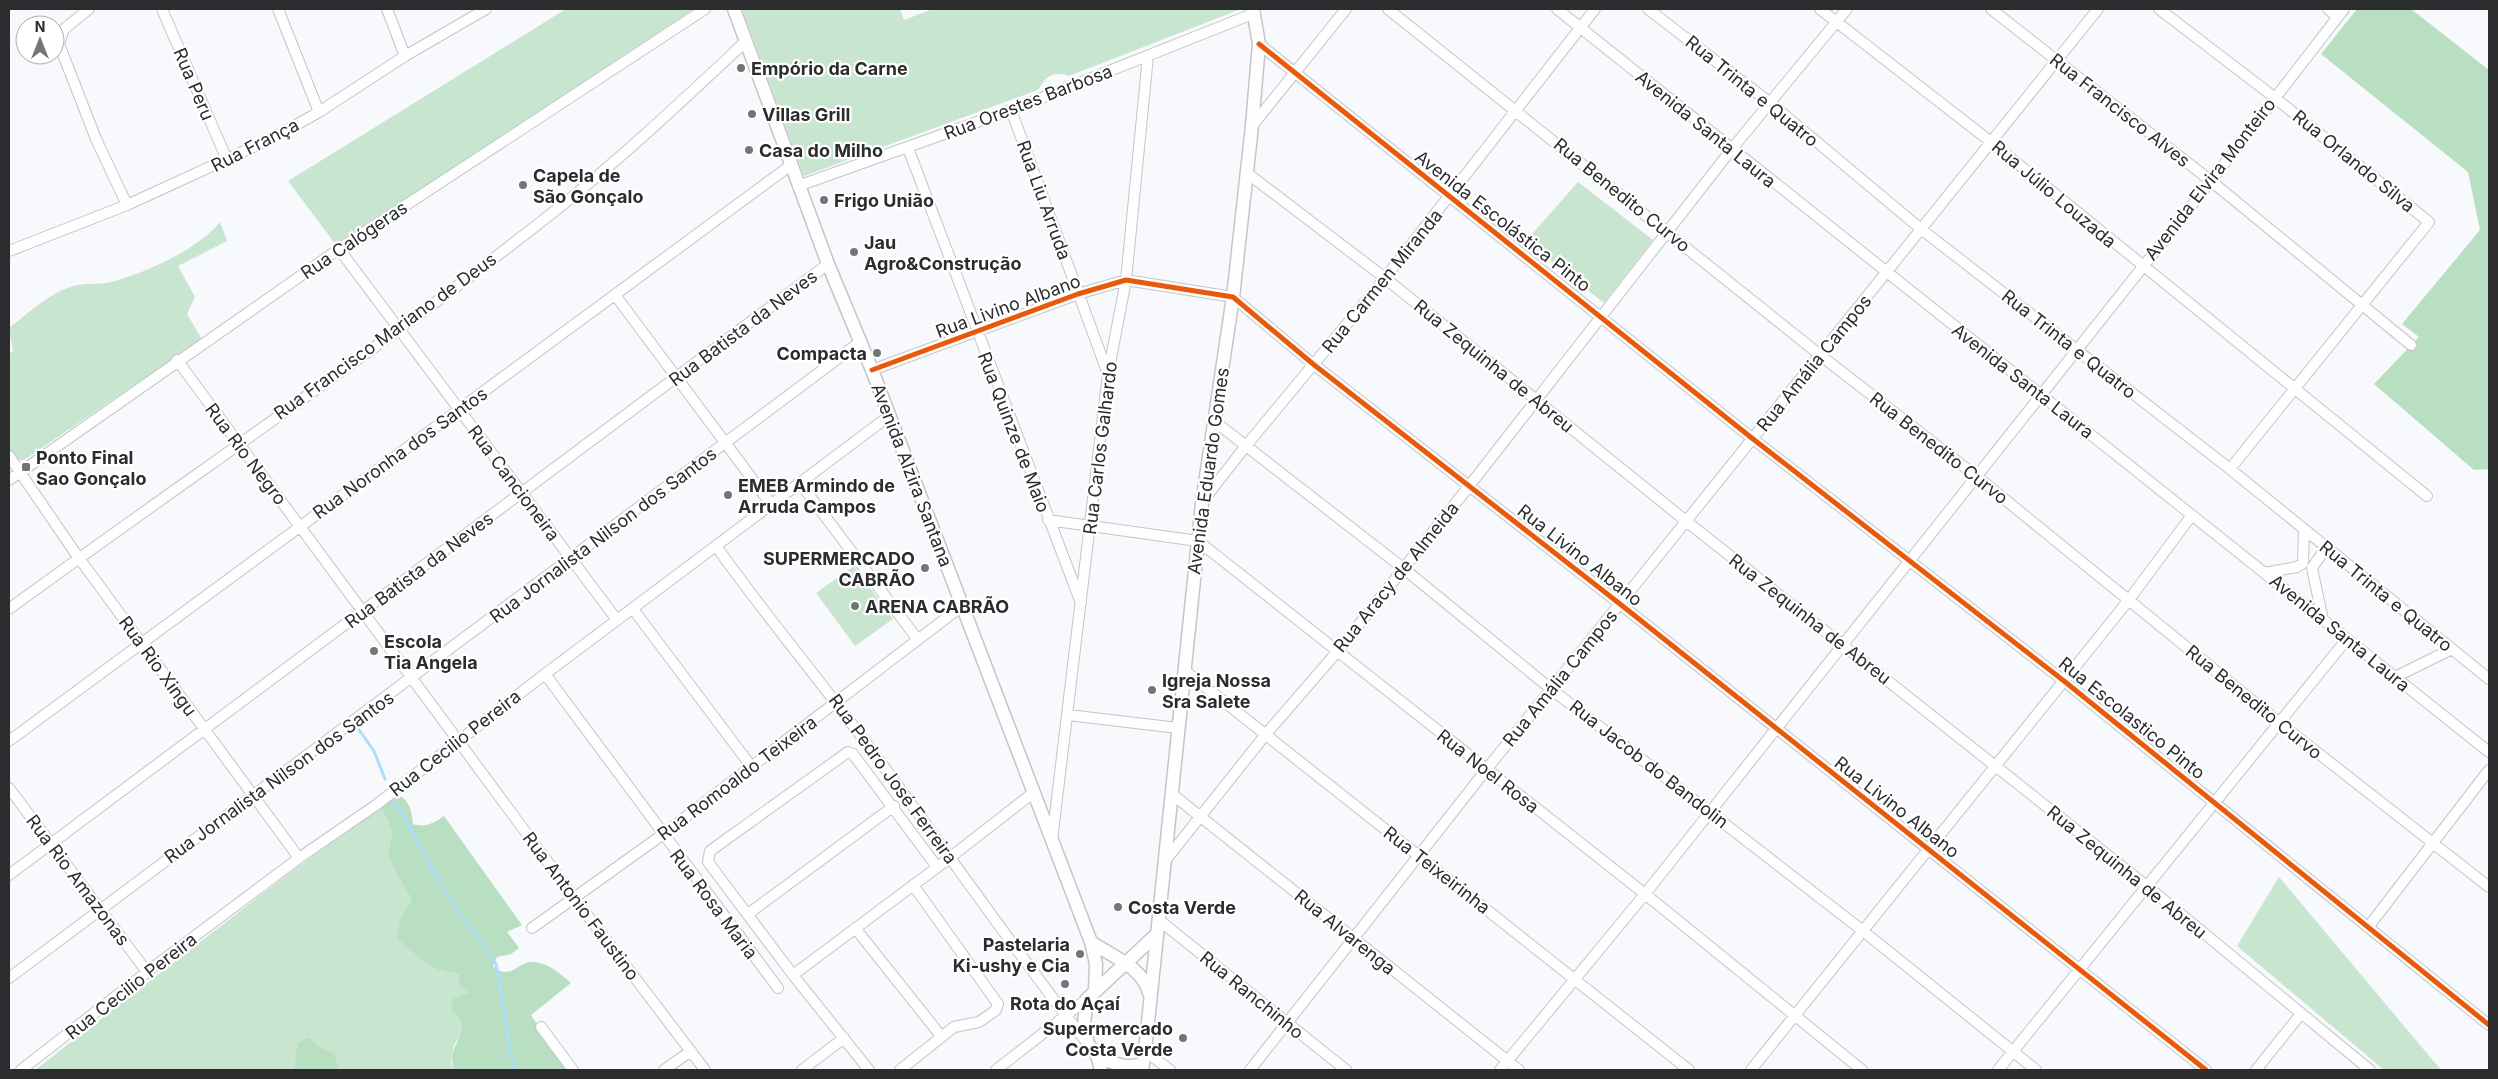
<svg xmlns="http://www.w3.org/2000/svg" width="2498" height="1079" font-family="Inter,sans-serif">
  <style>
    .green { fill: #c8e5cf }
    .forest { fill: #b8dfc2 }
    .lines { fill: none; stroke-linecap: round; stroke-linejoin: round }
    .stream { stroke: #acdff7; stroke-width: 3 }
    .minor-casing { stroke: #c4c5c8; stroke-width: 12 }
    .major-casing { stroke: #c4c5c8; stroke-width: 15 }
    .minor { stroke: #fefeff; stroke-width: 10 }
    .major { stroke: #fefeff; stroke-width: 12 }
    .cycleway-casing { stroke: #fff; stroke-width: 8 }
    .cycleway { stroke: #e8590c; stroke-width: 5 }
    .poi-dot { fill: #727476; stroke: #fff; stroke-width: 2 }
    .labels { text-anchor: middle; dominant-baseline: central; stroke-width: 4.5; stroke-linejoin: round; paint-order: stroke }
    .poi-label { font-size: 18px; font-weight: bold; fill: #2b2c2e; stroke: #fff; text-anchor: start }
    .street-label { font-size: 18px; fill: #2b2c2e; stroke: #fff }
  </style>
  <rect width="100%" height="100%" fill="#f7f9fd"/>
  <path class="green" d="M566,9H694L336,245L288,181Z
    M742,9H900L904,20L933,9H1241L1069,76C1053,71 1046,76 1038,90L804,176Z
    M1578,182L1653,240L1604,303L1526,241Z
    M220,222L227,241L178,266L195,297L187,314L202,339L24,460H14L9,450V354L13,351L9,328C29,313 51,291 77,285C89,283 102,285 115,281C147,272 200,248 220,222Z
    M854,566L893,619L855,646L816,593Z
    M381,807L392,831L388,855L394,870L412,900L409,906L422,957L442,971L459,975L469,993L460,1018L461,1033L454,1045L451,1063L454,1070H339L335,1053L319,1047L308,1037L297,1043L294,1070H35L288,874Z
    M2279,877L2441,1070H2384L2237,946Z"/>
  <path class="forest" d="M2357,9H2411L2489,70V469L2474,470L2374,384L2419,337L2402,324L2480,230L2468,172L2321,54Z
    M400,796C410,801 412,813 413,824C425,828 434,823 444,816L522,925L507,932L519,948L511,954L497,957L493,966C511,982 517,961 533,962C549,963 559,973 571,983L531,1015L567,1070H454C449,1056 455,1047 460,1035C462,1030 460,1023 460,1018L451,1009L454,998L469,993L459,984V975C454,973 448,973 443,971C430,968 406,947 397,937L400,919L412,900L394,870L388,855L392,831L381,807L391,799Z
    M308,1037L319,1047L335,1053L339,1070H294L297,1043Z"/>
  <g class="lines">
    <path class="stream" d="M357,727L374,751L385,779
      M391,799L406,819L439,882L496,964L514,1070"/>
    <defs>
      <path id="minor" d="M89,9L64,29L59,44L96,139L127,205
        M162,9L227,160
        M278,9L319,112
        M387,9L405,56
        M1388,9L1820,355L1976,476L2281,724L2489,887
        M1557,9L2489,752
        M1648,9L1769,102L1921,229L2230,469L2489,679
        M1820,9L1991,142L2427,496
        M1991,9L2211,181L2411,345
        M2159,9L2274,97L2429,222L2230,469
        M2328,9L2338,17
        M1259,44L1753,439L2064,681L2489,1025
        M1011,110L1108,374
        M1252,126L1346,9
        M908,148L1081,603
        M1247,173L1385,278L1686,521L2148,887L2370,1070
        M798,186L1011,110L1255,13
        M339,249L617,620
        M9,251L127,205L273,138L319,112L405,56L486,9
        M615,295L771,504
        M177,360L575,899L705,1070
        M872,370L1078,294L1126,280L1233,297L1313,364L1620,604L2206,1070
        M1214,421L1403,568L1551,689L1863,931L2036,1070
        M9,456L76,554L299,858
        M9,480L339,249L705,9
        M800,483L918,640
        M1202,502L1245,447L1385,278L1595,9
        M1048,520L1198,541L1645,894L1862,1070
        M716,546C765,615 820,680 870,748C943,846 1012,947 1088,1044
        M2264,573L2297,567L2303,563L2304,530
        M9,609C191,476 379,350 556,210C622,158 683,100 745,42
        M633,609L751,766
        M2323,620L2312,568L2326,548
        M1184,670L1689,1070
        M545,674L778,988
        M2395,677L2452,649
        M1068,715L1178,728
        M9,741L791,165
        M9,788L147,972
        M1172,794L1519,1070
        M1052,840L1108,374L1126,280L1148,56
        M1165,861L1266,734L1337,652L1470,485L1731,150L1847,9
        M9,875L828,264
        M748,914L894,806
        M1159,920L1346,1070
        M2369,926L2489,770
        M532,928L662,835L962,606
        M855,928L941,1036
        M793,975L943,863L1033,793
        M9,978L860,342
        M541,1027L573,1070
        M1145,1051L1170,1070
        M21,1070L147,972L299,858L376,805L545,674L889,416
        M664,1070L691,1051
        M802,1070L844,1038
        M869,1070L793,975L708,862L710,851L848,752L853,754L937,867
        M900,1070L954,1027L979,1022L996,1010L998,1004L913,885
        M996,1070L1087,999
        M1250,1070L1486,770L2098,9
        M1500,1070L1645,894L2211,181L2344,9
        M1751,1070L2128,601L2192,515
        M1998,1070L2347,639
        M2256,1070L2300,1015"/>
      <path id="major" d="M734,9L828,264L872,370L1091,942L1096,964L1095,990
        M1091,942C1110,955 1144,968 1149,993
        M1097,1055C1114,1064 1124,1069 1143,1064
        M1101,1070L1097,1055L1088,1044L1084,1023L1087,999L1157,934
        M1142,1070L1145,1051L1202,503L1233,297L1252,126L1259,44L1253,9"/>
    </defs>
    <use href="#minor" class="minor-casing"/>
    <use href="#major" class="major-casing"/>
    <use href="#minor" class="minor"/>
    <use href="#major" class="major"/>
    <defs>
      <path id="cycleway" d="M1259,44L1753,439L2064,681L2489,1025
        M872,370L1078,294L1126,280L1233,297L1313,364L1620,604L2206,1070"/>
    </defs>
    <use href="#cycleway" class="cycleway-casing"/>
    <use href="#cycleway" class="cycleway"/>
  </g>
  <g class="poi-dot">
    <circle cx="741" cy="68" r="5"/>
    <circle cx="752" cy="114" r="5"/>
    <circle cx="749" cy="150" r="5"/>
    <circle cx="523" cy="185" r="5"/>
    <circle cx="824" cy="200" r="5"/>
    <circle cx="854" cy="252" r="5"/>
    <circle cx="877" cy="353" r="5"/>
    <rect x="21" y="462" width="10" height="10" rx="2.5"/>
    <circle cx="728" cy="495" r="5"/>
    <circle cx="925" cy="568" r="5"/>
    <circle cx="855" cy="606" r="5"/>
    <circle cx="374" cy="651" r="5"/>
    <circle cx="1152" cy="690" r="5"/>
    <circle cx="1118" cy="907" r="5"/>
    <circle cx="1080" cy="954" r="5"/>
    <circle cx="1065" cy="984" r="5"/>
    <circle cx="1183" cy="1038" r="5"/>
  </g>
  <g class="labels">
    <g class="poi-label">
      <text x="751" y="68">Empório da Carne</text>
      <text x="762" y="114">Villas Grill</text>
      <text x="759" y="150">Casa do Milho</text>
      <text x="533" y="175">Capela de<tspan x="533" dy="21">São Gonçalo</tspan></text>
      <text x="834" y="200">Frigo União</text>
      <text x="864" y="242">Jau<tspan x="864" dy="21">Agro&amp;Construção</tspan></text>
      <text x="867" y="353" text-anchor="end">Compacta</text>
      <text x="36" y="457">Ponto Final<tspan x="36" dy="21">Sao Gonçalo</tspan></text>
      <text x="738" y="485">EMEB Armindo de<tspan x="738" dy="21">Arruda Campos</tspan></text>
      <text x="915" y="558" text-anchor="end">SUPERMERCADO<tspan x="915" dy="21">CABRÃO</tspan></text>
      <text x="865" y="606">ARENA CABRÃO</text>
      <text x="384" y="641">Escola<tspan x="384" dy="21">Tia Angela</tspan></text>
      <text x="1162" y="680">Igreja Nossa<tspan x="1162" dy="21">Sra Salete</tspan></text>
      <text x="1128" y="907">Costa Verde</text>
      <text x="1070" y="944" text-anchor="end">Pastelaria<tspan x="1070" dy="21">Ki-ushy e Cia</tspan></text>
      <text x="1065" y="1003" text-anchor="middle">Rota do Açaí</text>
      <text x="1173" y="1028" text-anchor="end">Supermercado<tspan x="1173" dy="21">Costa Verde</tspan></text>
    </g>
    <g class="street-label">
      <text transform="translate(194 84) rotate(67)">Rua Peru</text>
      <text transform="translate(1752 91) rotate(39)">Rua Trinta e Quatro</text>
      <text transform="translate(1028 102) rotate(-21)">Rua Orestes Barbosa</text>
      <text transform="translate(2120 110) rotate(38)">Rua Francisco Alves</text>
      <text transform="translate(1706 129) rotate(39)">Avenida Santa Laura</text>
      <text transform="translate(255 145) rotate(-27)">Rua França</text>
      <text transform="translate(2354 161) rotate(39)">Rua Orlando Silva</text>
      <text transform="translate(2210 179) rotate(-52)">Avenida Elvira Monteiro</text>
      <text transform="translate(2054 194) rotate(40)">Rua Júlio Louzada</text>
      <text transform="translate(1622 195) rotate(39)">Rua Benedito Curvo</text>
      <text transform="translate(1044 200) rotate(70)">Rua Liu Arruda</text>
      <text transform="translate(1503 221) rotate(38)">Avenida Escolástica Pinto</text>
      <text transform="translate(354 240) rotate(-34)">Rua Calógeras</text>
      <text transform="translate(1382 281) rotate(-51)">Rua Carmen Miranda</text>
      <text transform="translate(1008 306) rotate(-20)">Rua Livino Albano</text>
      <text transform="translate(743 328) rotate(-37)">Rua Batista da Neves</text>
      <text transform="translate(385 336) rotate(-36)">Rua Francisco Mariano de Deus</text>
      <text transform="translate(2069 344) rotate(38)">Rua Trinta e Quatro</text>
      <text transform="translate(1814 363) rotate(-51)">Rua Amália Campos</text>
      <text transform="translate(1494 366) rotate(39)">Rua Zequinha de Abreu</text>
      <text transform="translate(2023 381) rotate(38)">Avenida Santa Laura</text>
      <text transform="translate(1014 432) rotate(69)">Rua Quinze de Maio</text>
      <text transform="translate(1100 448) rotate(-83)">Rua Carlos Galhardo</text>
      <text transform="translate(1939 448) rotate(38)">Rua Benedito Curvo</text>
      <text transform="translate(400 453) rotate(-36)">Rua Noronha dos Santos</text>
      <text transform="translate(246 454) rotate(53)">Rua Rio Negro</text>
      <text transform="translate(1208 471) rotate(-82)">Avenida Eduardo Gomes</text>
      <text transform="translate(912 475) rotate(69)">Avenida Alzira Santana</text>
      <text transform="translate(514 483) rotate(53)">Rua Cancioneira</text>
      <text transform="translate(603 535) rotate(-37)">Rua Jornalista Nilson dos Santos</text>
      <text transform="translate(1580 555) rotate(38)">Rua Livino Albano</text>
      <text transform="translate(419 570) rotate(-37)">Rua Batista da Neves</text>
      <text transform="translate(1396 577) rotate(-51)">Rua Aracy de Almeida</text>
      <text transform="translate(2386 596) rotate(39)">Rua Trinta e Quatro</text>
      <text transform="translate(1810 619) rotate(38)">Rua Zequinha de Abreu</text>
      <text transform="translate(2340 633) rotate(39)">Avenida Santa Laura</text>
      <text transform="translate(158 666) rotate(54)">Rua Rio Xingu</text>
      <text transform="translate(1560 678) rotate(-51)">Rua Amália Campos</text>
      <text transform="translate(2254 702) rotate(39)">Rua Benedito Curvo</text>
      <text transform="translate(2132 718) rotate(39)">Rua Escolastico Pinto</text>
      <text transform="translate(455 743) rotate(-38)">Rua Cecilio Pereira</text>
      <text transform="translate(1649 764) rotate(38)">Rua Jacob do Bandolin</text>
      <text transform="translate(1488 771) rotate(38)">Rua Noel Rosa</text>
      <text transform="translate(279 777) rotate(-36)">Rua Jornalista Nilson dos Santos</text>
      <text transform="translate(737 778) rotate(-37)">Rua Romoaldo Teixeira</text>
      <text transform="translate(893 779) rotate(54)">Rua Pedro José Ferreira</text>
      <text transform="translate(1897 807) rotate(38)">Rua Livino Albano</text>
      <text transform="translate(1437 870) rotate(38)">Rua Teixeirinha</text>
      <text transform="translate(2127 872) rotate(39)">Rua Zequinha de Abreu</text>
      <text transform="translate(78 880) rotate(53)">Rua Rio Amazonas</text>
      <text transform="translate(714 904) rotate(53)">Rua Rosa Maria</text>
      <text transform="translate(581 906) rotate(53)">Rua Antonio Faustino</text>
      <text transform="translate(1345 932) rotate(39)">Rua Alvarenga</text>
      <text transform="translate(131 986) rotate(-38)">Rua Cecilio Pereira</text>
      <text transform="translate(1252 995) rotate(39)">Rua Ranchinho</text>
    </g>
  </g>
  <rect width="2498" height="1079" fill="none" stroke="#2b2c2e" stroke-width="20"/>
  <g transform="translate(40 40)"><circle r="24" fill="#ffffff" stroke="#aaabab"/>
  <path d="M0-4L9 19L0 12L-9 19Z" fill="#727476"/>
  <text y="-8" font-size="14" font-weight="bold" text-anchor="middle" fill="#2b2c2e">N</text>
  </g>
</svg>
